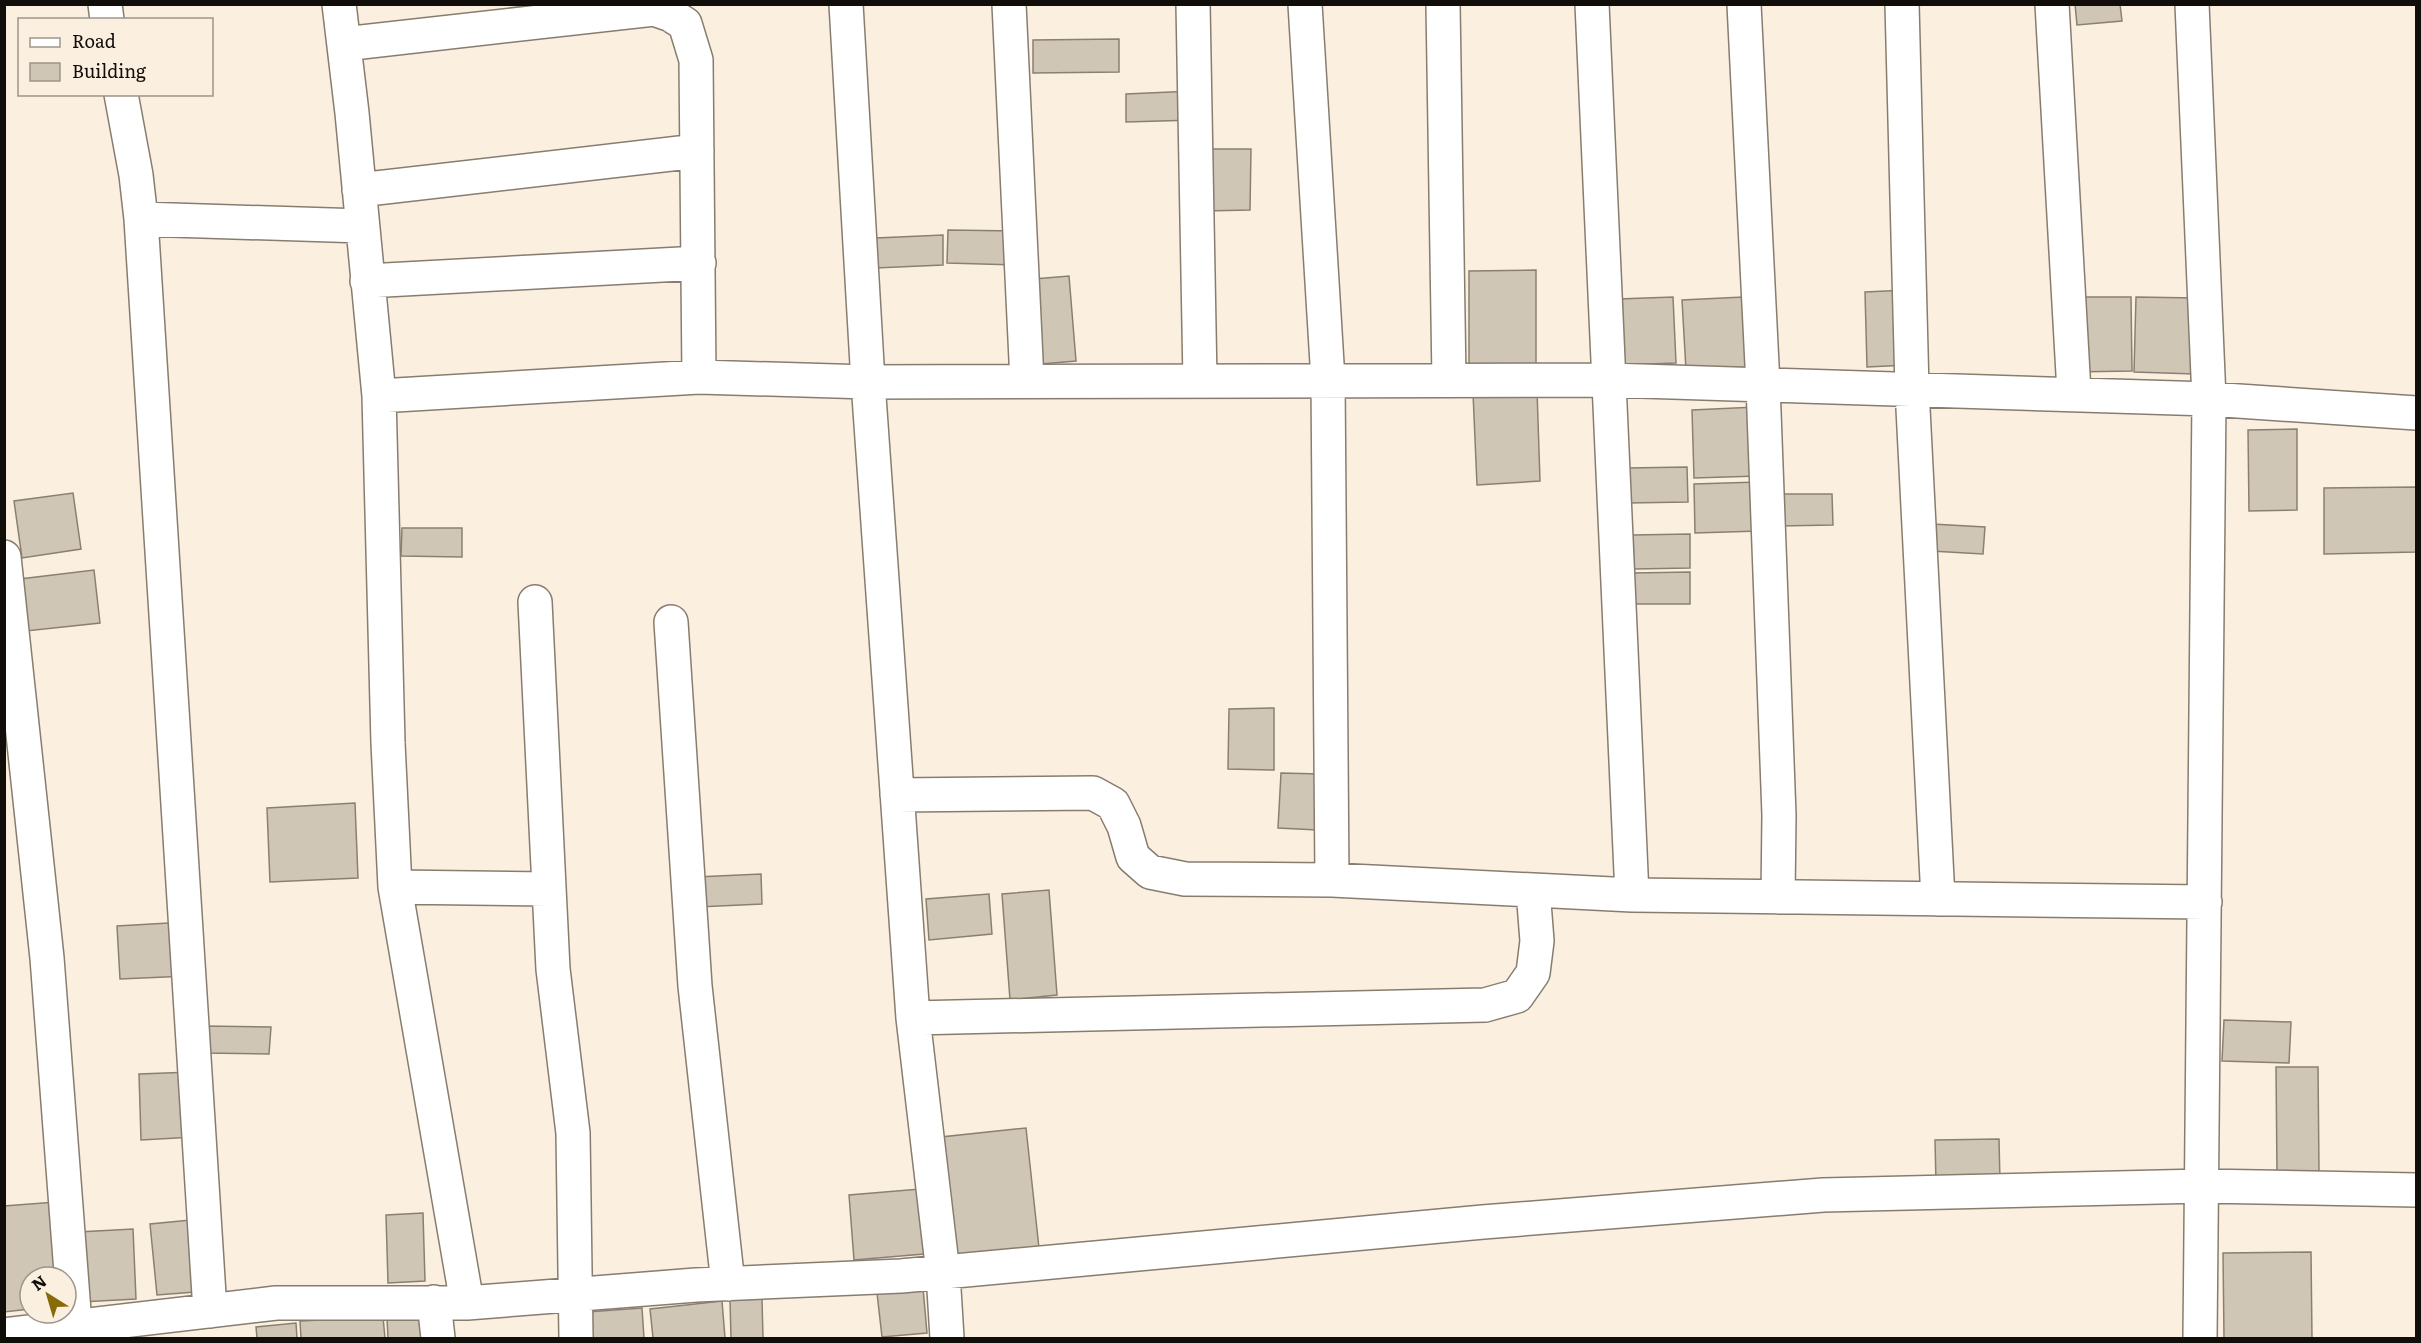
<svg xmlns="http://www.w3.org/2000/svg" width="2421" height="1343" font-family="Literata,serif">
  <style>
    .building { fill: #d0c6b6; stroke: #8a8072; stroke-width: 1.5 }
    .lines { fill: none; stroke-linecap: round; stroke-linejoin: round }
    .minor-casing { stroke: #867d6f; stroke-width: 36 }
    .minor { stroke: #fff; stroke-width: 33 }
  </style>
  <rect width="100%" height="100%" fill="#fbf0e0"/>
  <path class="building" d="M2075,4H2120L2122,21L2077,25Z
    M1119,39V72L1033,73V40Z
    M1193,91L1194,120L1126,122V94Z
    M1205,149H1251L1250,210L1204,211Z
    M948,230L1016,231V265L947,263Z
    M943,235V265L876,268V238Z
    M1536,270V364H1469V271Z
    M1069,276L1076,361L1041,364L1034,279Z
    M1907,290L1909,365L1867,367L1865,292Z
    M1673,297L1676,363L1621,365L1618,299Z
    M1743,297L1746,367L1686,370L1682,300Z
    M2072,297H2131L2132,371L2073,372Z
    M2136,297L2196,298L2194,374L2134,372Z
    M1537,390L1540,481L1477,485L1473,393Z
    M1756,407L1758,476L1694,478L1692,410Z
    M2297,429V510L2249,511L2248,430Z
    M1687,467L1688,502L1628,503V468Z
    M1758,482L1759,531L1695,533L1694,484Z
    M2416,487V552L2324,554V488Z
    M73,493L81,549L22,558L14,501Z
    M1775,494H1832L1833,525L1776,526Z
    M1932,524L1985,527L1983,554L1931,551Z
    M402,528H462V557L401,556Z
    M1690,534V568L1634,569L1633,535Z
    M94,570L100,623L26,631L20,579Z
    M1690,572V604H1632V573Z
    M1274,708V770L1228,769L1229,709Z
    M1281,773L1321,774L1317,830L1278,828Z
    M355,803L358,878L270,882L267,808Z
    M761,874L762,904L698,907L696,877Z
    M1049,890L1057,995L1010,1000L1002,894Z
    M989,894L992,934L929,940L926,899Z
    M186,922L188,976L120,979L117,926Z
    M2224,1020L2291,1022L2289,1063L2222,1061Z
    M204,1026L271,1027L269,1054L203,1053Z
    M2276,1067H2318L2319,1171L2277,1172Z
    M192,1072L194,1137L141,1140L139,1074Z
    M1026,1128L1039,1248L954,1258L941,1137Z
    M1999,1139L2000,1182L1936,1184L1935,1140Z
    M920,1189L924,1254L854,1260L849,1195Z
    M56,1202L63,1277H30V1309L4,1312V1206Z
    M423,1213L425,1281L388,1283L386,1215Z
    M201,1219L208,1291L157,1295L150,1224Z
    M133,1229L136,1299L81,1302L78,1232Z
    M2311,1252L2312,1338H2224L2223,1253Z
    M923,1288L927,1333L882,1337L877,1293Z
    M762,1299L763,1338H731L730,1300Z
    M722,1301L725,1338H653L650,1309Z
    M642,1308L644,1338H588L587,1312Z
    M383,1317L385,1338H301L300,1321Z
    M430,1317V1338H388L387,1318Z
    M296,1323L297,1338H257L256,1327Z"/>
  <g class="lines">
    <defs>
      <path id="minor" d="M105,4L107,20
        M339,4L352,113L379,396L388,743L395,887L467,1303
        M846,4L868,382L913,1018L943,1273L947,1338
        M1009,4L1027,381
        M1193,4L1200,381
        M1305,4L1328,380L1332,880
        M1443,4L1449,380
        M1592,4L1632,895
        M1744,4L1763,385L1779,815L1778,897
        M1902,4L1912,389L1938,899
        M2052,4L2074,392L2070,393
        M2192,4L2209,399L2200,1338
        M344,44L654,9L671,15L685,24L696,60L699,377
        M121,94L136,175L141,219L210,1311
        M359,190L697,151
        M141,219L362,226
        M367,281L699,263
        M379,396L699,377L868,382L1610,380L2209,399L2416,413
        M4,557L47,958L76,1338
        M535,602L553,969L573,1133L576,1338
        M671,622L695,986L728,1284
        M897,795L1093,793L1113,804L1124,826L1133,857L1150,872L1185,879L1332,880L1632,895L2205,902
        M395,887L548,889
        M913,1018L1485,1005L1517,996L1533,973L1537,941L1533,890
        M434,1302L438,1338
        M4,1335L276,1303H467L696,1285L901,1276L1483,1222L1823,1195L2202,1186L2416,1190"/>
    </defs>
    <use href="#minor" class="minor-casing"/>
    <use href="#minor" class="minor"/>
  </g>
  <rect width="2421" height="1343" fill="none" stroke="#110d08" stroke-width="12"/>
  <rect x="18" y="18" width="195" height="78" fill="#fbf0e0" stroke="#9d958a" stroke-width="1.5"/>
  <rect x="30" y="38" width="30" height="9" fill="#ffffff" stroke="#9d958a" stroke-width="1.5"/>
  <text x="72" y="48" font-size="18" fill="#110d08">Road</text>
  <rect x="30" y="63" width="30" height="18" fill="#d0c6b6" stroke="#9d958a" stroke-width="1.5"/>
  <text x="72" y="78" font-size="18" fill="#110d08">Building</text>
  <g transform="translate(48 1295) rotate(323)"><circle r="28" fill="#fbf0e0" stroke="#9d958a" stroke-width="1.5"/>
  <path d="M0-4.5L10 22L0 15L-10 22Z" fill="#886a07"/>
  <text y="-9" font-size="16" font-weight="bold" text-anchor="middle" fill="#110d08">N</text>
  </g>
</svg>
